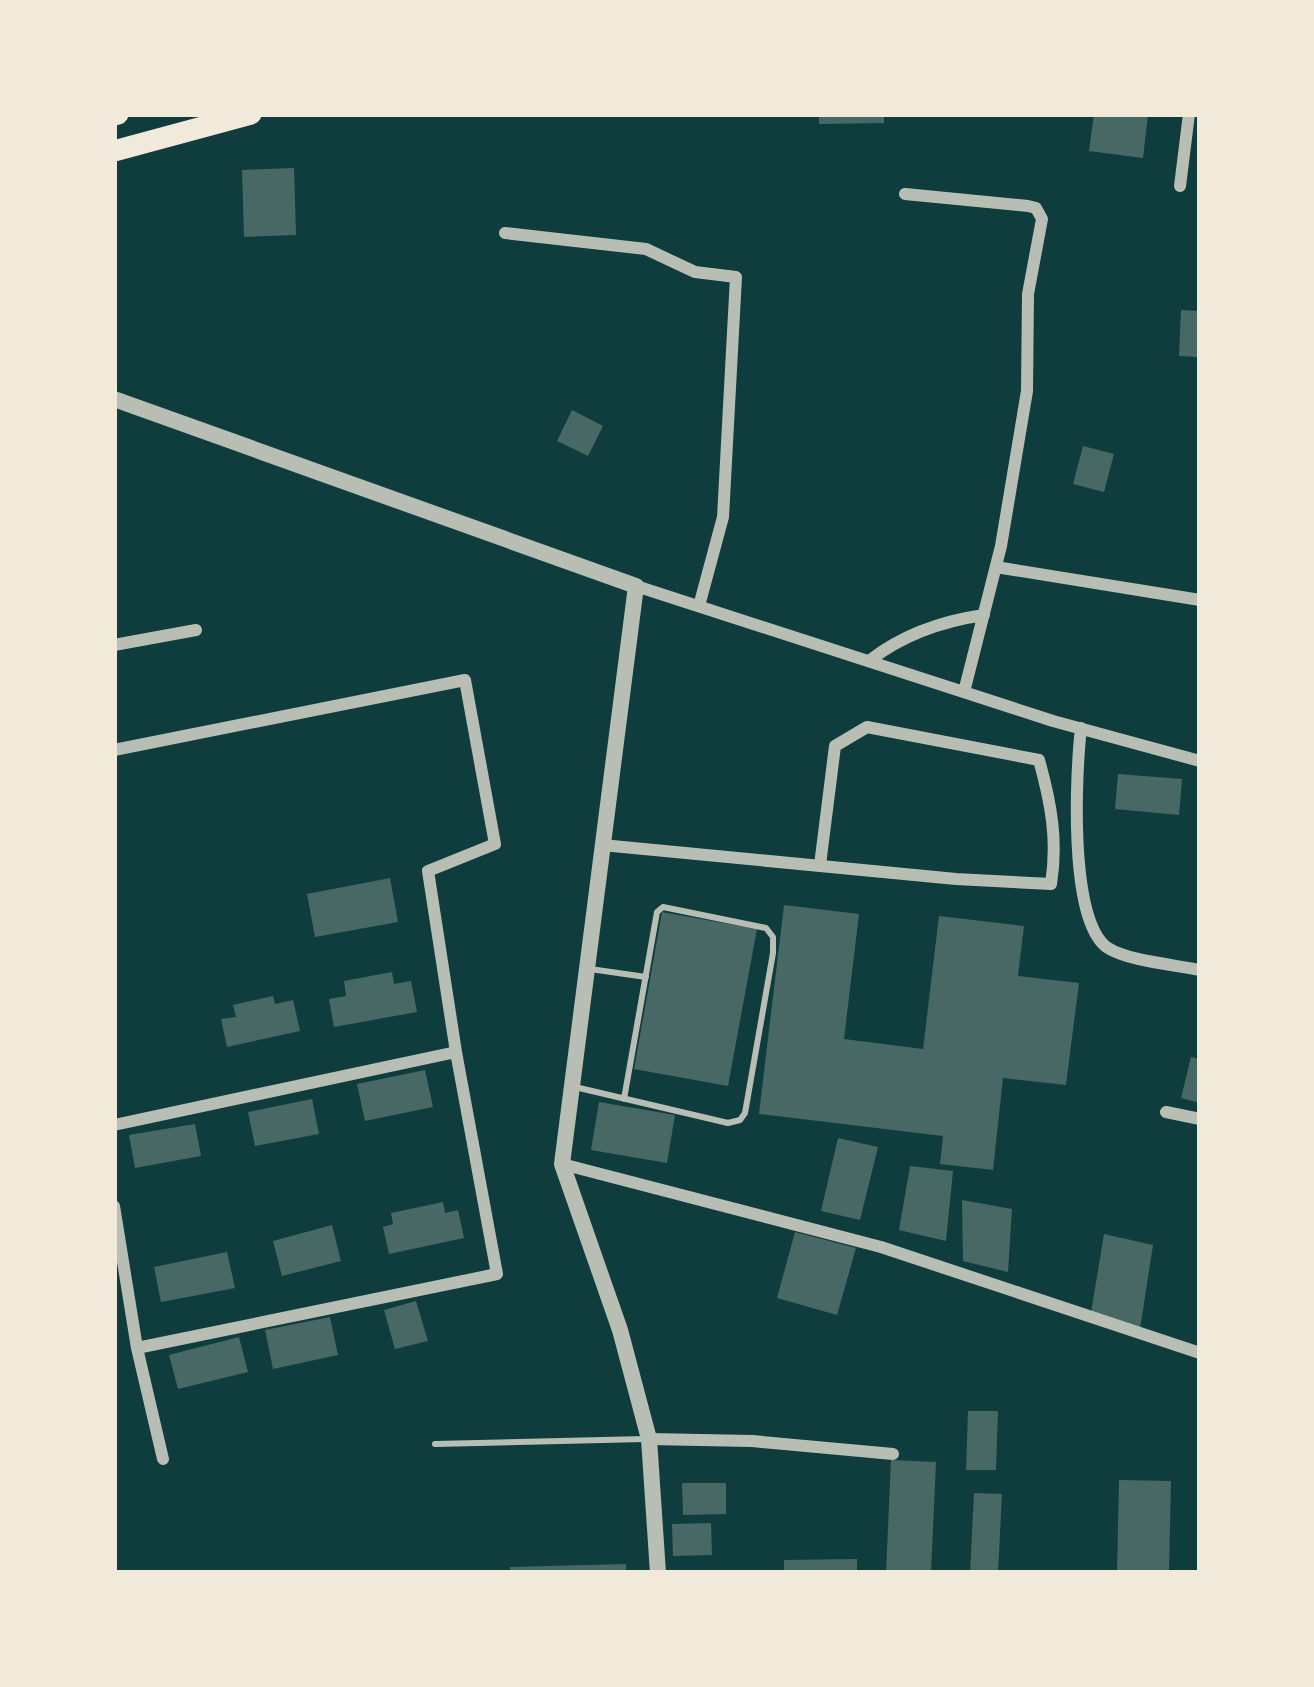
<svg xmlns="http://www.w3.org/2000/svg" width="1314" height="1687" font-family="'Public Sans',sans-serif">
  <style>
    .building { fill: #486865 }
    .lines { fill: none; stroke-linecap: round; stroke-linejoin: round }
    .service { stroke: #b8beb3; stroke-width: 6 }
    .minor { stroke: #b8beb3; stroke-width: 12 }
    .tertiary { stroke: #b8beb3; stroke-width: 16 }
    .primary { stroke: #f1e9da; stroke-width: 21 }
  </style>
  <rect width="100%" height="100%" fill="#0f3d3e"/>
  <path class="building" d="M819,114H884V123L819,124Z
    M1094,114H1148L1143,158L1089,151Z
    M294,168L296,235L244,237L242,170Z
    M1181,310L1199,311L1197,357L1179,356Z
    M572,410L603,426L588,456L557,441Z
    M1083,446L1114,454L1104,492L1073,484Z
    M1118,774L1182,779L1179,815L1115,809Z
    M390,878L398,922L315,937L307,894Z
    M784,905L859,914L844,1039L923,1049L939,916L1024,926L1018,976L1079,983L1066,1085L1003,1078L993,1170L940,1164L943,1136L759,1114Z
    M662,912L757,929L728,1086L634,1069Z
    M392,972L394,984L411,981L417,1012L334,1027L329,999L346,996L344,981Z
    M273,996L275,1004L293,1000L300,1031L227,1047L221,1019L236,1017L233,1005Z
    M1191,1057L1200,1059V1103L1181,1098Z
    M425,1070L433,1107L365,1121L357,1084Z
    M312,1099L319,1134L255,1146L248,1112Z
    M599,1102L675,1115L667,1163L591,1150Z
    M195,1124L201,1156L135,1168L129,1135Z
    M838,1138L878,1147L860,1220L821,1211Z
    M910,1166L953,1171L946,1241L899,1230Z
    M962,1200L1012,1209L1008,1272L963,1261Z
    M443,1202L445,1213L458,1210L464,1238L389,1254L383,1227L393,1224L391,1213Z
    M332,1225L341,1261L282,1276L273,1241Z
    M795,1232L856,1248L837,1315L777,1298Z
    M1104,1234L1153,1245L1140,1329L1091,1313Z
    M227,1252L235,1288L161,1302L154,1267Z
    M416,1301L428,1341L395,1349L384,1310Z
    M330,1317L338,1355L273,1369L265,1330Z
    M239,1337L248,1372L178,1389L169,1355Z
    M968,1411H998L996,1470H966Z
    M891,1460L936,1462L931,1573H886Z
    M1119,1480L1171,1481L1169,1573H1117Z
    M682,1483H726V1514L683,1515Z
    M974,1493L1002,1494L998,1573H970Z
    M711,1523L712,1555L673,1556L672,1524Z
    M857,1559V1573H784V1560Z
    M626,1564V1573H510V1567Z"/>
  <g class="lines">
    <path class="service" d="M590,969L646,977
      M575,1087L728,1123L740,1120L745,1113L773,953V937L766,928L663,907L657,912L624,1099
      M435,1444L645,1439"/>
    <path class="minor" d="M1180,186L1189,114
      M905,194L1028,206L1036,208L1042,219L1028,294L1027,391L1001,546L964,692
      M505,233L646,249L695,272L736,277L723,517L699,606
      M996,567L1200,600
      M636,586L1053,721L1200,761
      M114,645L196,630
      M869,661C902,635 942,621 984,615
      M1081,728C1076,771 1068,922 1108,948C1128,961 1176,965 1200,970
      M114,750L465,680L495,844L428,871L456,1052
      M602,845L956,879L1051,884C1058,840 1051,803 1039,760L867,727L835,746L820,865
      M1166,1112L1200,1119
      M114,1125L456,1052L497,1274L137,1348
      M562,1164L881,1247L1200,1353
      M114,1206L137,1348L163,1459
      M649,1439L752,1441L893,1454"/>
    <path class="tertiary" d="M114,399L636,586L562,1164L620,1330L649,1439L658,1573"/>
    <path class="primary" d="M114,115L118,114
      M114,151L251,114"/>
  </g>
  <rect width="1314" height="1687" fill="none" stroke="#f1e9da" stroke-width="234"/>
</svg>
